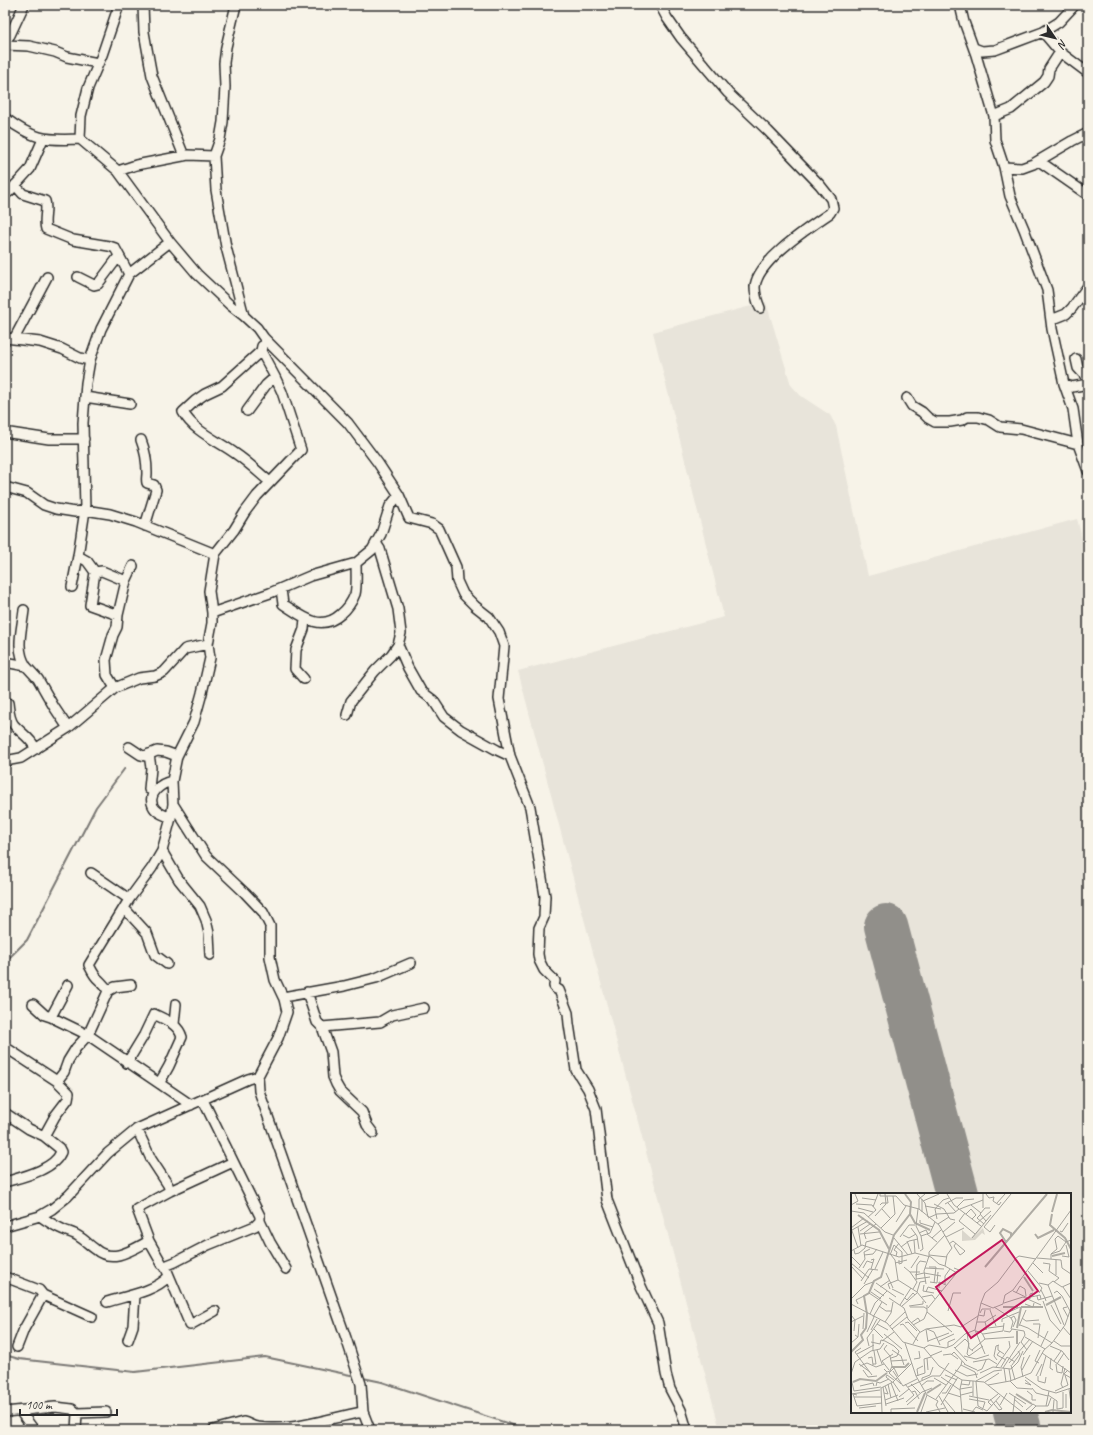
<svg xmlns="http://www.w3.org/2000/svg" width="1093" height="1435" font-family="Caveat,sans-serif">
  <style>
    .built { fill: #e8e4da; fill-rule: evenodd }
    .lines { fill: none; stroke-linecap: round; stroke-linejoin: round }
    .stream { stroke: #7a7874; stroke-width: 2 }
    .runway { stroke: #918f8a; stroke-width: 44 }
    .minor-casing { stroke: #2b2b2b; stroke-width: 12 }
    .minor { stroke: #f7f3e8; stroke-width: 9 }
    .inset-river { fill: none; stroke: #afaca4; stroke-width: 2 }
    .inset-road { fill: none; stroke: #a5a39c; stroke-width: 1 }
    .view { fill: #c2185b; fill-opacity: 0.15; stroke: #c2185b; stroke-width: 2 }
    .inset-edge { fill: none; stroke: #2b2b2b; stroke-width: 2 }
  </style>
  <rect width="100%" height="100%" fill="#f7f3e8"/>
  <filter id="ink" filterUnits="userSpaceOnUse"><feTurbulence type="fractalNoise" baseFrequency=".025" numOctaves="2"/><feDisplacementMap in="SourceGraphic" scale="8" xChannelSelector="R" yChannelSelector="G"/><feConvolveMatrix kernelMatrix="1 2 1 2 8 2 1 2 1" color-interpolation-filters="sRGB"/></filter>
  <g filter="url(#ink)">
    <path class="built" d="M766,302L791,385L801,396L830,415L836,426L868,576L1077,519L1088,561V1430H720L518,671L724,617L653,332ZM852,1194H1070V1412H852Z"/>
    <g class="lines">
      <path class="stream" d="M5,962L27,940L96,807L125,768
        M5,1355L19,1359L135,1372L265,1357L355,1376
        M363,1378L382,1382L528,1430"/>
      <path class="runway" d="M886,926L957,1194
        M1015,1412L1020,1430"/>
      <defs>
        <path id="minor" d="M119,5L102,55L88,88L81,116L80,139L118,171L170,242L197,274L230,305L244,316L257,328L264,338L348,423L378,463L399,495L390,506L381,534L372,550L356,563L310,576L270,593L212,613V623L208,644L210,658L202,693L194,722L177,756L172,781L173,804L206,856L245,893L263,912L270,926V957L275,980L284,999L287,1012L278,1038L258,1076L259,1091L346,1338L361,1384L363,1412L370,1430
          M143,5L144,32L152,76L184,156
          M236,5L226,47L224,63L225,87L223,122L220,139L214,156L216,190L226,247L244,316
          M660,5L667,18L681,38L728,93L768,131L820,185L831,199L833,208L830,213C810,227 757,261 755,287C755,295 757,301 760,308
          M960,5L964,22L976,55L994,116L995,140L1004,167L1010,196L1024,229L1047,290L1052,329L1064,384L1073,409L1078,444L1088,471
          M1043,32L1060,52L1088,73
          M5,41L10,35L24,5
          M5,45L29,46L55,52L67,57L98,63
          M974,48L982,51L995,50L1043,32L1059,22L1075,5
          M994,116L1011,109L1044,82L1048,76L1049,69L1060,52
          M5,118C33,139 45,141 80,139
          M1039,161L1088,195
          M1004,167L1022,168L1033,164L1072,141L1088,133
          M118,171L136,165L188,155L214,156
          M15,185L23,194L45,201C48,210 43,220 46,229L73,240L109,246L115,248L129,274
          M5,194L9,192L30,169L43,139
          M78,277L94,285L98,284L119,256
          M1051,320L1066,314L1072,308L1088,286
          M5,338L40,342L62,349L80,358L90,360
          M14,339L47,277
          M262,346L261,351L222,386L205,394L195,401L183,412C194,432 219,441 236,454C248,462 259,473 270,482
          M1076,359L1078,368L1088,379
          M1064,384L1072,387L1088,384
          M85,397L130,404
          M907,398L912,406L922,412L928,418L935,422H950L962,420L967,417H978L989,420L1000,427L1021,429L1078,444
          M247,411L266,385L275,377
          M10,433L49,439H84
          M141,440C145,450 147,461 147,473C147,477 146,479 147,483L154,485L156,490L145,526
          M5,487L27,493L44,505L56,509L75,512L85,510L110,514L136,522L215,554
          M399,495L409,518L432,524L439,529L456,567L457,581L463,594L475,606L489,617L499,632L504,646L499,699L510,756L530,807L545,896L544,917L539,928L538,954L539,960L544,970L555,981L554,986L556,989L559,990L568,1013L569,1024L576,1070L588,1089L596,1109L607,1200L640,1284L658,1323L666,1374L670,1389L681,1410L687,1430
          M78,556L87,561L95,572L90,605L118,615
          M95,572L102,571L126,581
          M72,587L78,556L85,510L83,423L86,383L90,360L101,329L129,274L170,242
          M281,589L283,604C302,616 320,633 341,614C347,609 352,602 355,594C357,587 356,571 356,563
          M24,610C22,629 15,649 26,666
          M212,613L209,591L215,554L234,530L245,512L257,496L301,450L282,392L275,377L261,351
          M398,645L408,668L421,691L433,700L444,717L461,730L497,750L510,756
          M5,662L26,666L38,679L54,707L68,728
          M304,679L295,669L296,650L304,629L305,618
          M115,688L107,675L106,660L113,635L117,627L118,615L126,581L133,566
          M5,702L8,703C9,710 9,719 14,725C22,734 30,737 36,749
          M347,715L351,701L375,671L391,655L398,645L401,633L398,609L380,549L376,543
          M129,747L141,755L145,756L157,751L166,752L177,756
          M149,754L151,768L149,789L155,791
          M5,761L21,758L68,728L115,688L139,678L155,676L164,672L185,649L208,644
          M171,818C165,815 156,813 153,806C147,793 162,783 172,781
          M162,851L179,880L200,906L206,920L209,933L210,955
          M91,873L129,899
          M124,908L147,933L155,955L167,964
          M68,985L51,1017L88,1035L191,1105
          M108,991L115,987L131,985
          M307,992L317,1022L322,1027L380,1022L392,1015L424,1008
          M283,997L344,986L376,978L411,963
          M33,1004L45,1015L51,1017
          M174,1024L176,1004
          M322,1027L331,1052L333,1077L336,1084L340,1091L362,1112L367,1125L373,1133
          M5,1047L57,1081
          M127,1063L144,1035L154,1014C166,1020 178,1024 182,1037L169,1066L160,1082V1084
          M5,1113L29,1129L44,1136
          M137,1129L151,1159L168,1185L170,1191L137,1209L149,1241
          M5,1182C22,1177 54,1170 61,1152L59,1148L44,1136L55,1116L68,1099L69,1093L57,1081L64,1072L68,1061L76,1048L88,1035L108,991C105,985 103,984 99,980C94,976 92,971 89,965L130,898L152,868L162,851L171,818L173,804
          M170,1191L233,1162
          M40,1216C47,1221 55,1226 64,1230C68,1232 74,1233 78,1236C85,1240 89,1245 95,1249C112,1264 132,1250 149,1241L162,1264L165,1266L190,1325L215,1311
          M260,1221L270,1242L286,1269
          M5,1226L40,1216L52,1209L68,1196L108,1153L137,1129L248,1079L258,1076
          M165,1266L175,1262L208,1245L255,1226L260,1221V1216L256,1208L203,1100
          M5,1277L39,1290L43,1295L24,1329L17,1347
          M43,1295L92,1317
          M107,1302C126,1296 154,1292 168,1277
          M128,1340L133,1326L135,1295
          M20,1411L34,1430
          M5,1412L55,1407L72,1409L77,1413L106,1412
          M76,1430L77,1413
          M213,1430L243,1422C248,1423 252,1426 257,1427C294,1432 328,1418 363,1412"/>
      </defs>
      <use href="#minor" class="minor-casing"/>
      <use href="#minor" class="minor"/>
    </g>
  </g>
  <g transform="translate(851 1193)">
    <rect width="220" height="220" fill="#f7f3e8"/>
    <path d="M135,30L124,43L132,35L134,42L131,40L124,47L111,48V37L120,45Z" fill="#dad6cc"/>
    <path class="inset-river" d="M201,19L206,1M59,21L64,30L79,37M201,21L199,32L214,45L220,56M7,22L28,37L38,56M184,41L187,45L203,37M155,49L149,40L152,36L160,40V43M201,63L214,60M134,74L196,1M173,84L182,98M195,112L210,104M152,114H167M170,114H192M166,135L170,114M166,138V151M0,159L12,147L10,142L15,135L16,121L13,103L18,100L23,88L30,84L43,42L59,21L60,9L54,1M41,174H54L58,170M2,189L9,186L25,188L36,180M76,200L90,191M165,201L181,211M66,219L74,200M194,219L201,217L220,219"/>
    <path class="inset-road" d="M66,1L74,10L77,24M96,1L103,12L130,33M135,1L138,5L143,4L142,8L148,12L150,9M42,3L44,21M11,5L25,7M72,8L88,1M97,10L105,19M146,10L154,1M5,11L21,12L25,17L17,24M83,11L93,16L99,26L104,27M94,11L105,5H112M0,12L7,8L4,1M29,12L31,10H37L36,3M120,12L130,20M74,13L90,16M22,14L27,1M106,14L113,7L123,6M7,15L22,19M132,15V1M31,16L39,25M67,16L65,33L70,43M68,16V6L74,1M109,16L132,7M0,18L13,20L34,39L42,42M71,19V6M114,20L108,28L124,41M115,21L120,16L125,22L121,26M129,22L126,25L133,31M24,23L35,11L34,1M77,25L86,21L103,20L108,16M86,26L84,16L92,7L98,5M69,27V30L82,34M135,28L129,21L134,15H139M45,29L55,13M126,30L140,18M87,31L98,24M144,32L139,39L133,34L160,1M7,34L10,53M0,35L7,55M0,35L13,25M30,35L44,21M60,35L66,43L68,56M1,37L17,28M9,38L19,31M209,38L211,39L217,30M92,39L104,29M68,40L75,37L77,41M9,41L28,39M76,41L86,49M52,42L58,45L65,41M70,43L79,40L84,29M49,44L58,32H64M95,44L113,35M43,45L57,62M81,45L90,37M121,45L140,22M15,46L13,40L25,31M63,47L64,60M56,48L61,61M105,50L103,53L109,62L112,60M98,51L102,48L114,58L112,60M50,54L58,48L67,46M3,57L4,61L8,60L14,55L15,49L30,45M0,58L11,52L48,64L64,60L80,64L88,71L94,73L96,62L101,55L88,32L68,16L53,12L45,3H29V1M69,58L72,56L70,43M200,61L206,56L204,46L207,43L215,49M13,62L22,61L26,56M39,62L43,52L51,59V70L48,71V67M40,62L44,67L47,87M78,62L96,64M0,63L10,73M45,63L46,59L43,57L48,50M78,63V59L94,42M211,63L218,64L215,52M186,65L210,67L211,75L220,81M200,66V61L209,58L215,49L220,47M20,67L23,66L20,76M0,70L18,85M44,70L56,67M182,70L192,80M192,70L199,71L198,78L208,85L203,89M0,73L12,86M94,73L106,80M53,74L59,79H69M78,74H85L83,90M8,75L14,66L13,59L19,56M12,75L16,68L22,70M60,75L68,63M74,75L93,76M24,76L32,59M177,78L191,95L188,100M59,79L66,89L62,96M35,80L42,95M64,82L73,80L90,83M205,82V67M65,86L79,84M47,87L66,99L75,110M65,87L66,72L69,68L75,69M10,88L18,76L27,77M79,89L86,90L87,79M25,90L45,104M188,90L197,92L202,88L211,94L220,90M13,91L22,76M75,91L73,78L78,63M94,91V83L99,76M73,92L72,98L83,100M197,92L213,132M29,94L39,87M212,94L220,106M88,95V89L95,92M23,96L33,103M39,96L37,91L47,87M41,96L53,102M190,97L194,105L201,103M162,98L179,106V101L182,100M20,99L30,106M66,99L69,89L75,88M75,99L77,94L91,98M18,100L36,112M165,100L169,93L174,96L175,103M203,100L206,98L211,103L219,118M186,103L187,107L194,105L195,108M71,104L81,102L84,106M180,104L189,102L190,106M38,105L53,115L57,126L69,139M54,105L56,107L62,100L64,102M0,106L14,92L22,89M192,108L199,127L209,138M130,110L134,100L147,89L165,65L168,63L185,66M153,110L172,104L190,112M0,111L36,130L52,149L73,155L88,173L111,187L133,189L171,219M7,111L5,107L13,103M174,111L182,114L183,110M49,112L60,95M76,112V119L101,139M200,112L210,131M28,113L35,118H41M51,113L66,100M58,113L72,111V108M59,114H73L76,116M143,114L160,125L162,129L160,136M216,114L212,115L217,124M77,115L108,77L103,75M139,117L145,133M97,118L102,100H110M129,120L131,116H140M156,120L169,114M19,121L24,110L36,98M0,122L4,127L3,138M127,122L133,123L134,117M22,124L31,109M160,125L163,123L165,127L162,134M171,125L175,128L188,127M0,129L12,123M34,129L40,120L42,109M126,129H134L145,122M151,129V126L168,119M54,130L57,129L66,138M60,130L67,125L69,128M26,131L37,137M182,131H189L187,145M49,132L52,131L67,148M62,132L73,126L76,119M169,132L177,135L201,150M39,133L54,119M168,133L175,117M212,134L220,143M137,135L153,133M12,136L13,120M23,136L32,145M41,136L56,124M75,136L77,149M76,136L83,139L89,152M20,137L26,126M124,137L134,161M125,138L131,140L134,146M129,138L136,136L134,129M153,138L159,139L161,136L173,138L174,142L170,149L176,157M16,139L23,124M116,139L118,155L122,158M22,141V158M33,141L51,156M132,141L152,138L153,130M7,144L8,131M174,144L194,156M31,148L43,139M77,148L98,140M88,148L103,141M203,148L210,153H220M20,149L29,151L30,147L34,148L43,153L48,158L46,163L40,165M0,150L7,144L4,142M54,150L65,183L76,202L70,219M62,151L68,140L75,136L103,132L110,134L127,123M147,152V157L153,161M18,153L16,145L29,127M190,153L197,138M199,153L211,158L218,167M97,154V149L104,146M103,154L116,168M73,155L78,152L95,155L102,152L114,141L124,137L130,110L142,115L152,111L154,102L162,97L220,17M104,155L114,146L118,150L116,161L118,163L132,153M26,157L31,171M41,157L50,163L53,172M121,157L134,146L163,144M149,158L146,162L155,167M191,160L220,180M6,161L23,152M92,162L100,161L107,166M100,162L103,159L114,171M172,162L182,148M79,163L91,158M113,163L125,166L138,162M17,165L21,164L22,172M76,165L77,177M200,165L199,175L202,177M9,166L21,182M9,166L4,159L10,155M63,166L69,165L68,158M146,167L143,163L145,153L148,152M40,168L56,167M111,168L110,172L124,179L126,185M203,168L210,158M122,169L138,166L146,171M158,170L179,146M188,170L184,168L189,157M8,171L19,179M22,171H25L23,158M113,171L126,177M205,171L206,179L211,180L212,173M206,171L213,160M160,172L164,187M161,172L169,161L167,158M9,173L16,170L25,174L33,171M145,174L159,154L158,148M150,174L156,164L164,169M152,175L169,149M153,175L155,189M33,176L36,179L39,178L41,173L39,163L33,156L36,152M158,176L160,188M160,176L167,169L172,158M12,177L17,184L26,183M38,177L31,168L42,161M104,177L116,183L127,181M171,177L179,162M217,177L213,181L220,185M42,178L52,193L66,186M126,178L131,176L135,167M129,180L142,174L160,176M0,181L4,169L20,158L29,156L33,150M94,182L106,187M47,183L43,175L38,180L50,191M65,183L74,180L73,166L80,164M67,183L66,176L72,173M185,183L191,171M187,183V188L194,190L195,184M189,183L195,163M90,184L109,197M172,184L170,174L173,164M174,184L191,196L205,200L220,195M0,185L3,198M83,185L95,192M71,187V185L79,182L82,174M174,187L180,192L174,190M122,188V203M159,188L166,195L181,196M41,189L35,184L36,182L43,187M42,189L49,199M134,189L148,180M40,190L47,208M37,191L40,205M54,191L63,202L55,209M60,191L69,200M110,191L118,192L119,188M137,192L159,188L180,180L193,157L201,150L214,132L220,115M9,193L22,190L23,193M25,193L26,189L29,190L38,186M70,193L76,188H83M32,194L35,213M57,194L81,183H89L98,170M181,195L185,200L197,203M212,195L210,191L214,175M109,196L121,194M218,196L220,210M3,198L30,194M176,198L181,202V207H185M204,198L217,192L214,182M61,199L64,198L68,206M33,200L37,201L34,193M91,200H95L100,192M97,200L110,204M158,200L175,211M0,201L29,197M215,201V215M6,202L2,201L6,213L31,210M76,202L87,208L85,212L89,219M110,202L122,199M197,202L206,208V216L212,215V199M88,203L97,219M118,203L138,207M3,204H31M48,204L58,196M85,206L110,172M93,206L104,219M118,206L134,209L132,215M139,206L148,217L151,216L145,208M163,206L172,214M34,207L47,202M35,211L53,205M56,212L71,199L81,195M90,212L107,184M149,212L156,200M127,213L125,188L143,178L151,177M127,213L136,218L149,203M141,213L137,209L147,201M195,213L198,198M8,215L25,213M112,216L124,219M175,217L182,211L185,213M31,219L30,195L42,189L61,170M40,219V216L64,215M75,219L94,215M111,219L109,196L111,187M121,219L125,214L132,217M162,219L164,203M179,219L185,213H197L200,205M202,219L203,207"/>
    <path class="view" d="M151,47L187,98L120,145L85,94Z"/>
    <rect width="220" height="220" class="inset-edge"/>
  </g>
  <rect width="1093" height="1435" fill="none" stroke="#f7f3e8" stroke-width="20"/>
  <rect x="10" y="10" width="1073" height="1415" fill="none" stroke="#2b2b2b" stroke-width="1.5" filter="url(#ink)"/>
  <g transform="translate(1055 38) rotate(125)" stroke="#f7f3e8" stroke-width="3" paint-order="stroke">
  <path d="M0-3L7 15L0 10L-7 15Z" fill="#2b2b2b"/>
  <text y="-6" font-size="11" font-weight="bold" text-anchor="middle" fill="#2b2b2b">N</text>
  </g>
  <path d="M20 1409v6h97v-6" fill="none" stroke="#2b2b2b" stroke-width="2"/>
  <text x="26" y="1409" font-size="12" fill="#2b2b2b" stroke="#f7f3e8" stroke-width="3" paint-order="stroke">100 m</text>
</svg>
